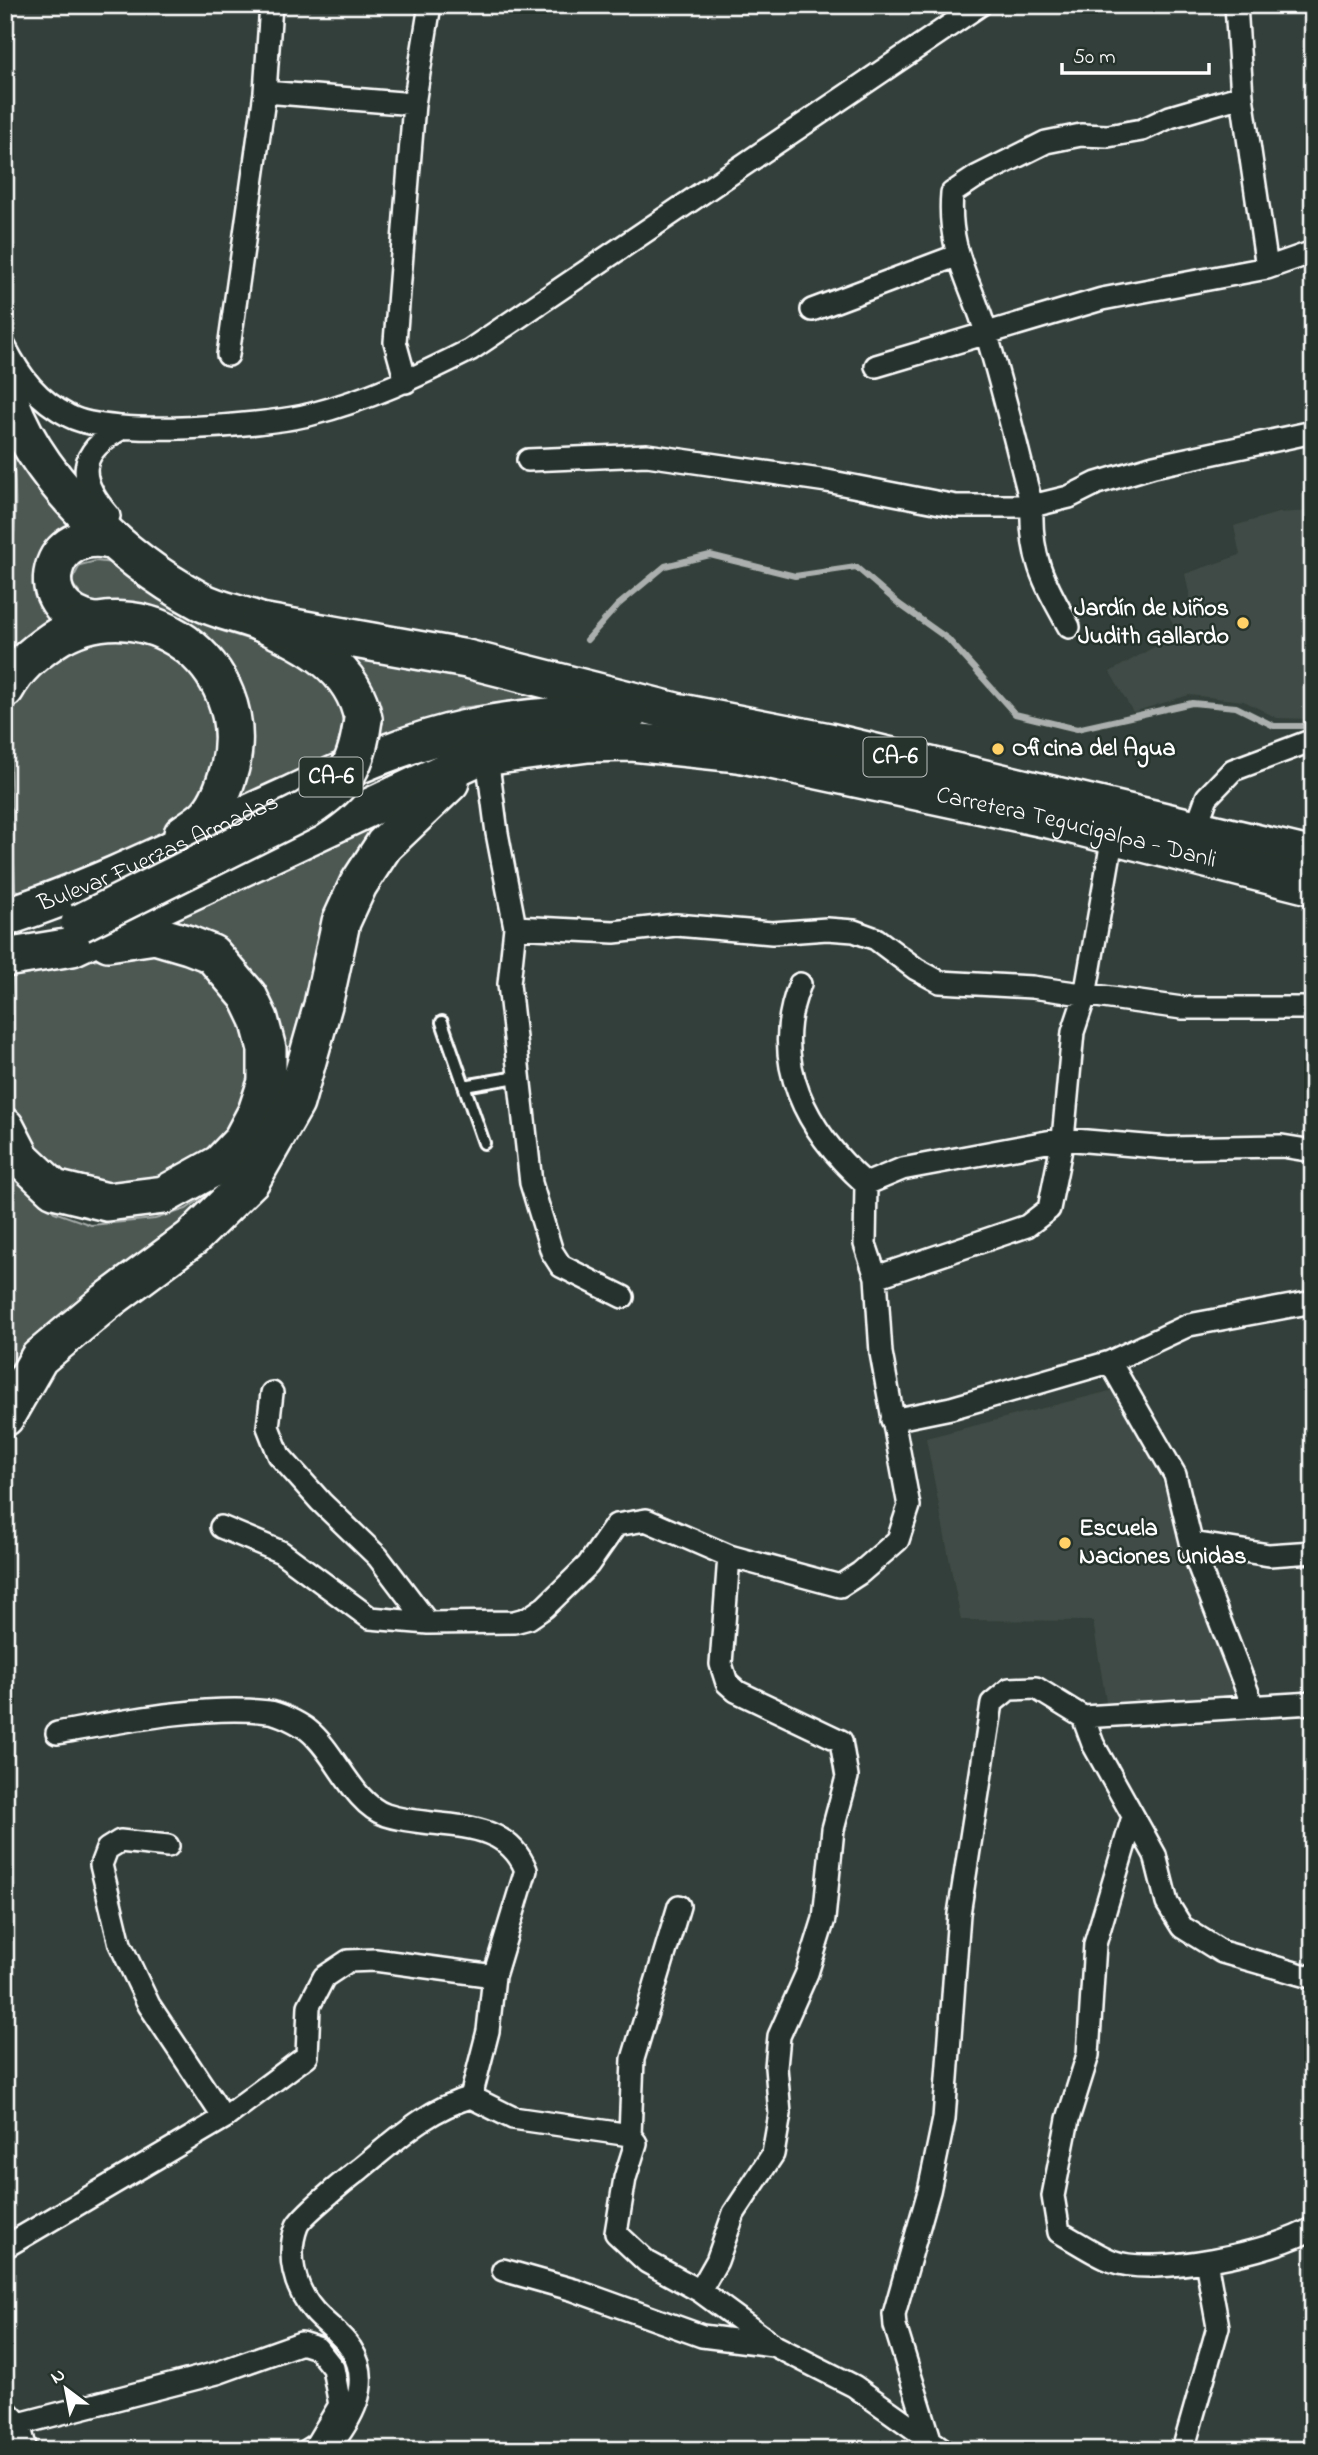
<svg xmlns="http://www.w3.org/2000/svg" width="1318" height="2455" font-family="'Indie Flower',sans-serif">
  <style>
    .built { fill: #404c47 }
    .green { fill: #4d5853; stroke: #a6aca9; stroke-width: 2 }
    .lines { fill: none; stroke-linecap: round; stroke-linejoin: round }
    .stream { stroke: #abb0ae; stroke-width: 6 }
    .lane-casing { stroke: #fff; stroke-width: 16 }
    .street-casing { stroke: #fff; stroke-width: 26 }
    .highway-casing { stroke: #fff; stroke-width: 42 }
    .lane { stroke: #26332d; stroke-width: 10 }
    .street { stroke: #26332d; stroke-width: 21 }
    .highway { stroke: #26332d; stroke-width: 37 }
    .highway-bridge-casing { stroke: #fff; stroke-width: 42; stroke-linecap: butt }
    .highway-bridge { stroke: #26332d; stroke-width: 37 }
    .poi-dot { fill: #ffd166; stroke: #26332d; stroke-width: 2.5 }
    .labels { text-anchor: middle; dominant-baseline: central; stroke-width: 5; stroke-linejoin: round; paint-order: stroke }
    .shield { fill: #26332d; stroke: #bec2c0; stroke-width: 2 }
    .shield-label { font-size: 23px; font-weight: bold; fill: #fff }
    .poi-label { font-size: 24px; font-weight: bold; fill: #fff; stroke: #26332d; text-anchor: start }
    .street-label { font-size: 24px; fill: #fff; stroke: #26332d }
  </style>
  <rect width="100%" height="100%" fill="#333f3a"/>
  <filter id="ink" filterUnits="userSpaceOnUse"><feTurbulence type="fractalNoise" baseFrequency=".0143" numOctaves="2"/><feDisplacementMap in="SourceGraphic" scale="14" xChannelSelector="R" yChannelSelector="G"/><feConvolveMatrix kernelMatrix="1 2 1 2 8 2 1 2 1" color-interpolation-filters="sRGB"/></filter>
  <g filter="url(#ink)">
    <path class="built" d="M1313,511V719L1277,718L1244,701L1189,695L1133,712L1110,672L1177,634L1168,613L1191,602L1185,574L1240,555L1234,526L1278,513Z
      M1118,1389L1156,1466L1241,1696L1107,1708L1093,1621L961,1620L926,1438Z"/>
    <path class="green" d="M8,431L80,529L59,616L5,665C5,587 26,507 8,431Z
      M96,561L113,563L216,629L289,652L348,691L351,754L214,822C248,765 259,754 238,687L88,604L71,582L80,565Z
      M73,638L164,640L221,710L210,791L162,835L31,894L15,890L9,728L17,692Z
      M327,638L571,695V707L511,702L460,708L437,721L378,745C388,692 366,668 327,638Z
      M407,802L299,1055L238,1172L11,1377L8,1219L13,1171L54,1212L91,1225L155,1219L186,1209L199,1200L231,1164L277,1086L227,944L169,917Z
      M160,949L191,956L245,1008L251,1074L235,1126L188,1175L118,1193L54,1174L15,1124L7,1084L12,973Z"/>
    <g class="lines">
      <path class="stream" d="M587,640L618,605L665,566L710,555L795,576L856,567L899,604L948,639L1015,714L1077,729L1192,703L1236,707L1274,726H1313"/>
      <defs>
        <path id="lane" d="M442,1022L484,1143
          M464,1086L517,1077"/>
        <path id="street" d="M1236,5L1242,96L1267,268
          M265,92L414,104
          M812,310L956,256
          M5,347C21,378 38,400 69,416C109,438 267,426 312,414C367,400 419,376 470,350L980,5
          M228,355L265,92L271,5
          M876,366L1102,299L1267,268L1313,252
          M406,382L395,342L414,104L430,5
          M528,460L647,455L827,481L956,506H1032L1069,497L1097,483L1154,466L1313,432
          M109,516C76,478 77,452 123,428
          M1069,627C1044,582 1030,559 1032,506C1017,449 1004,392 987,336C972,282 947,252 952,193L976,177L1046,142L1081,135L1108,136L1142,130L1170,117L1242,96
          M487,757L497,833L515,927L509,984L531,1183L552,1252L561,1266L623,1297
          M1196,827L1207,797L1233,770L1313,740
          M515,927L614,932L676,925L772,933L827,929L854,931L876,939L916,969L940,982L1032,987L1182,1008H1313
          M866,1184L902,1169L1063,1139L1168,1148L1282,1146L1313,1151
          M876,1277L1027,1226L1049,1209L1063,1139L1073,1032L1085,996L1113,835
          M1110,1362L1175,1475L1194,1554L1253,1706
          M272,1393L268,1427L279,1455L321,1502L378,1557L428,1623
          M892,1420L951,1408L1110,1362L1189,1325L1313,1302
          M221,1527L281,1552L370,1618L428,1623L514,1622L529,1618L545,1607L588,1565L616,1525L646,1520L729,1556L840,1586L860,1573L898,1540L909,1506L881,1353L876,1277L865,1244L866,1184C807,1132 768,1062 800,984
          M1192,1543L1269,1555L1313,1552
          M1083,1717L1093,1744L1155,1855L1167,1903L1182,1927L1222,1952L1313,1978
          M57,1733C119,1722 206,1704 269,1712C279,1713 299,1723 308,1730C336,1752 352,1803 386,1815C434,1831 504,1813 526,1870L494,1976L488,2031L471,2097
          M1133,1817L1095,1944L1088,2055L1068,2119L1053,2196L1059,2232C1076,2241 1094,2254 1112,2261C1153,2277 1275,2252 1313,2228
          M168,1846L120,1841L107,1849L101,1865L120,1944L149,2005L224,2118
          M679,1906L633,2059L630,2135L636,2143L625,2178L616,2233L647,2262L700,2291L775,2346L854,2386L944,2450
          M5,2247L224,2118L307,2056L309,2006L324,1977L348,1961L375,1960L494,1976
          M503,2270L574,2290L702,2336L773,2345
          M700,2291L717,2261L734,2213L773,2154L780,2114L776,2067L779,2036L807,1973L824,1919L833,1829L847,1777L841,1741L736,1691L727,1683L721,1664L729,1556
          M5,2409L19,2424L26,2450
          M19,2424L217,2373L301,2343L317,2348L333,2368L340,2405L316,2445L308,2450
          M930,2439L895,2326L894,2314L929,2191L944,2119L959,1914L992,1703L1009,1689L1036,1688L1083,1717L1313,1703
          M327,2450C350,2422 374,2384 351,2349C341,2333 325,2324 314,2311C294,2288 286,2254 297,2226C301,2216 348,2178 360,2169C396,2140 426,2110 471,2097L513,2118L630,2135
          M1183,2450L1218,2327L1206,2261"/>
        <g id="highway">
          <path d="M5,386C29,474 122,559 200,601C219,611 241,614 260,622C306,642 354,667 363,719"/>
          <path d="M94,622C26,609 48,522 114,541"/>
          <path d="M260,622L467,659L676,712L829,742L1313,857"/>
          <path d="M5,689C17,667 33,654 53,640C143,582 254,663 230,767C226,782 219,803 208,815C201,823 191,828 183,834"/>
          <path id="s1" d="M5,917C102,886 195,838 288,796C347,769 407,741 471,728C522,717 577,714 629,713"/>
          <path id="s2" d="M5,958L72,947L475,758L588,743L632,742L738,753L1053,820L1313,886"/>
          <path d="M5,1127L21,1158L54,1189L107,1202L164,1195L220,1164L241,1142L257,1112L267,1082V1049L259,1019L248,996L212,954L189,945L155,935L108,942"/>
          <path d="M5,1417L39,1358L106,1302L192,1238L251,1180L295,1103L323,1005L341,922L358,885L384,845L450,782"/>
        </g>
      </defs>
      <use href="#lane" class="lane-casing"/>
      <use href="#street" class="street-casing"/>
      <use href="#highway" class="highway-casing"/>
      <use href="#lane" class="lane"/>
      <use href="#street" class="street"/>
      <use href="#highway" class="highway"/>
      <defs>
        <path id="highway-bridge" d="M80,923L306,810C346,784 357,766 363,719"/>
      </defs>
      <use href="#highway-bridge" class="highway-bridge-casing"/>
      <use href="#highway-bridge" class="highway-bridge"/>
    </g>
  </g>
  <g class="poi-dot">
    <circle cx="1243" cy="623" r="7"/>
    <circle cx="998" cy="749" r="7"/>
    <circle cx="1065" cy="1543" r="7"/>
  </g>
  <g class="labels">
    <g class="shield">
      <rect x="863.5" y="737.5" width="63" height="39" rx="5"/>
      <rect x="299.5" y="757.5" width="63" height="39" rx="5"/>
    </g>
    <g class="shield-label">
      <text x="895" y="757">CA-6</text>
      <text x="331" y="777">CA-6</text>
    </g>
    <g class="poi-label">
      <text x="1229" y="609" text-anchor="end">Jardín de Niños<tspan x="1229" dy="28">Judith Gallardo</tspan></text>
      <text x="1012" y="749">Oficina del Agua</text>
      <text x="1079" y="1529">Escuela<tspan x="1079" dy="28">Naciones Unidas</tspan></text>
    </g>
    <g class="street-label">
      <text stroke="none"><textPath href="#s2" startOffset="1124">Carretera Tegucigalpa - Danli</textPath></text>
      <text stroke="none"><textPath href="#s1" startOffset="166">Bulevar Fuerzas Armadas</textPath></text>
    </g>
  </g>
  <rect width="1318" height="2455" fill="none" stroke="#26332d" stroke-width="28"/>
  <rect x="14" y="14" width="1290" height="2427" fill="none" stroke="#fff" stroke-width="2.5" filter="url(#ink)"/>
  <g transform="translate(66 2389) rotate(328)" stroke="#26332d" stroke-width="5" paint-order="stroke">
  <path d="M0-5L12 26L0 18L-12 26Z" fill="#ffffff"/>
  <text y="-10" font-size="19" font-weight="bold" text-anchor="middle" fill="#ffffff">N</text>
  </g>
  <path d="M1062 63v10h147v-10" fill="none" stroke="#ffffff" stroke-width="3.5"/>
  <text x="1073" y="63" font-size="21" fill="#ffffff" stroke="#26332d" stroke-width="5" paint-order="stroke">50 m</text>
</svg>
